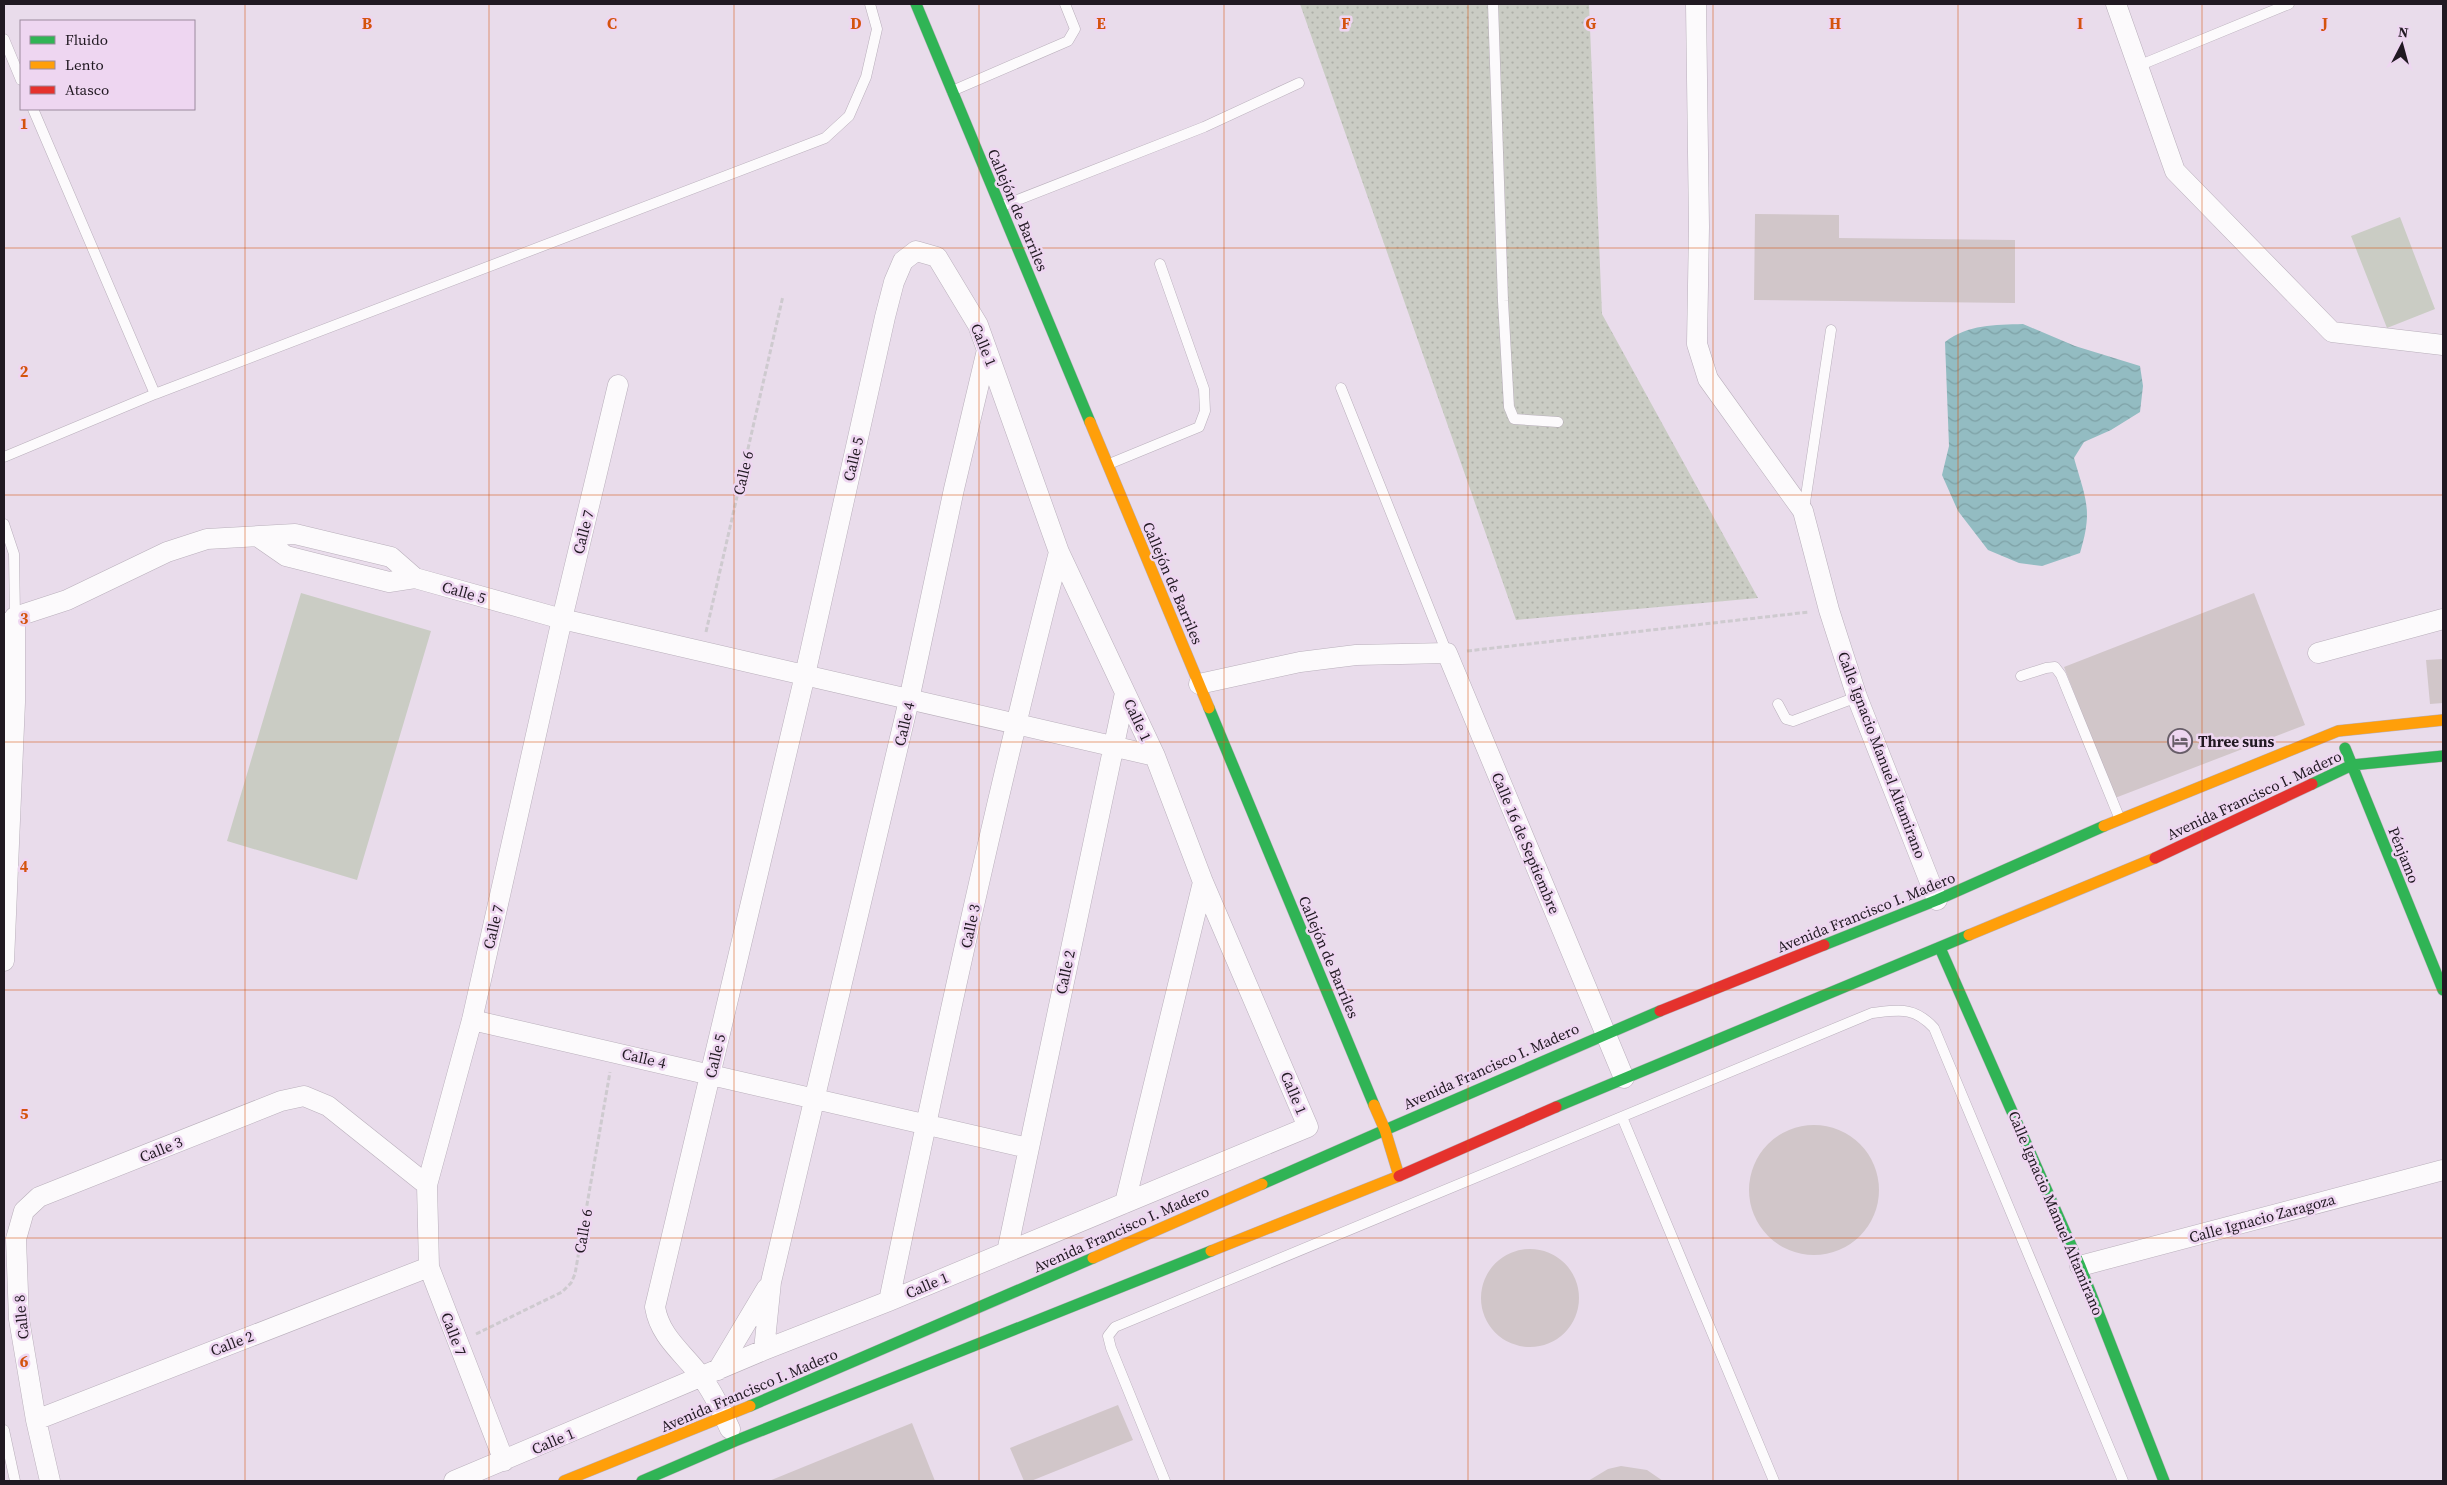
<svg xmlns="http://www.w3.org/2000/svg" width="2447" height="1485" font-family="'Source Serif 4',serif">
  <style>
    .grass { fill: url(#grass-dots) }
    .pitch { fill: #caccc4 }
    .water { fill: url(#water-waves) }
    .building { fill: #d1c6c9 }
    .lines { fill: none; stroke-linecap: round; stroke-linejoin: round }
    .lane-casing { stroke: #b9afbb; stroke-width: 11 }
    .street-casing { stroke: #b9afbb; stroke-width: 21 }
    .fast-casing { stroke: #b9afbb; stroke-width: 12 }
    .slow-casing { stroke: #b9afbb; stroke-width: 12 }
    .jam-casing { stroke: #b9afbb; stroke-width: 12 }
    .path { stroke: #cecacf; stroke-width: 3; stroke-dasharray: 5 2.5; stroke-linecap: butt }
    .lane { stroke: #fcfafc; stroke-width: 10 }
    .street { stroke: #fcfafc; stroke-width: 20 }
    .fast { stroke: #30b455; stroke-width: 11 }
    .slow { stroke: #ff9f0a; stroke-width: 11 }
    .jam { stroke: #e5322d; stroke-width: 11 }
    .grid { fill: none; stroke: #d4530e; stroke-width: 1; stroke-opacity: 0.55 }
    .labels { text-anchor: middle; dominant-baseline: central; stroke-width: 5; stroke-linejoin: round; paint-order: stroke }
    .street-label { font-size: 15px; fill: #211922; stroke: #eed6f1 }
    .poi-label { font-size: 15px; font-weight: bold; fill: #211922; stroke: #eed6f1; text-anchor: start }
    .grid-label { font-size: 16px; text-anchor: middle; font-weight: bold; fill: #d4530e; stroke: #eed6f1; stroke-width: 5; stroke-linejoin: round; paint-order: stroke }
  </style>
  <defs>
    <pattern id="grass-dots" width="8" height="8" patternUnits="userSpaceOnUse" patternTransform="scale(1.25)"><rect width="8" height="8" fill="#caccc4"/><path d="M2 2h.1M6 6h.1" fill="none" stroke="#adafa8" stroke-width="1.8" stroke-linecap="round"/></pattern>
    <pattern id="water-waves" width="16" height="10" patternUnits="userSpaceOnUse" patternTransform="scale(1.25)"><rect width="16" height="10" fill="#93bcc2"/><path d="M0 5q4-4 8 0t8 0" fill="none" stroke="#7ea1a6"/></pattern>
  </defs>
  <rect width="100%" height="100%" fill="#e9dceb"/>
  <path class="grass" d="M1300,4H1589L1602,314L1758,598L1516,620Z"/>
  <path class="pitch" d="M2400,217L2435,309L2387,328L2351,236Z
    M301,593L431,631L357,880L227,841Z"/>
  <path class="water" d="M2023,324L2075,346L2140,366L2143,386L2140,412L2111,430L2084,442L2074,458C2086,500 2093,510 2080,553L2042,566L2019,563L1988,550L1958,511L1942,475L1949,446L1945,342C1969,324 1994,325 2023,324Z"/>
  <path class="building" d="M1755,214L1839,215V238L2015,240V303L1754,300Z
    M2254,593L2305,725L2115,798L2064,667Z
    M2443,659V703L2430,704L2426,660Z
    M1749 1190a65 65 0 1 1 130 0a65 65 0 1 1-130 0Z
    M1481 1298a49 49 0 1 1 98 0a49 49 0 1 1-98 0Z
    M1118,1405L1133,1440L1031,1481H1024L1010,1448Z
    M912,1423L935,1481H769L823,1459Z
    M1621,1466L1647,1470L1663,1481H1588L1608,1469Z"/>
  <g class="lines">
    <defs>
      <path id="lane" d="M1493,4L1503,301L1509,407L1514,419L1558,422
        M4,39L21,80
        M2138,66L2289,4
        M952,91L1068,41L1075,29L1065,4
        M33,109L155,394
        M1002,206L1204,127L1299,83
        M1341,388L1447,653
        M4,457L155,394L825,138L849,116L866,77L877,29L870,4
        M1109,464L1199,427L1205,411L1204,389L1160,264
        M1804,509L1831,330
        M4,524L14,554L15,617L4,618
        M2021,676L2046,668L2055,667L2061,675L2119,817
        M1778,704L1786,719L1793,721L1857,697
        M1622,1117L1774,1481
        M4,1430L15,1481
        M1165,1481L1111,1348L1108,1336L1115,1327L1872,1013C1899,1010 1914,1006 1934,1028L2123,1481"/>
      <path id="street" d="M1696,4L1699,227L1697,344L1708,379L1803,511L1829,610L1857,697L1937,900
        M2116,4L2175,171L2332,332L2443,345
        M260,538L286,556L389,582L415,578L562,619L1155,756
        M2318,653L2443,619
        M1199,684L1300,662L1356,655L1447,653L1624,1078
        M4,961L15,702V617L67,600L167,552L207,539L295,534L391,557L415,578
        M472,1020L1028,1148
        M1125,1203L1203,882
        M1007,1252L1125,693
        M2080,1266L2443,1170
        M889,1301C941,1050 995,800 1059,552
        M764,1350L771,1282L909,700L954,489L987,350
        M718,1370L767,1288
        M36,1420L429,1267
        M504,1461L429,1267L427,1185L472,1020L562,619L618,385
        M50,1481L36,1420L19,1319L16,1239L24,1211L39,1197L281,1101L304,1096L328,1106L427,1185
        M454,1481L764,1350L889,1301L1308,1127L1203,882L1155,756L1059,552L978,325L937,257L916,251L903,261L894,282L885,317L805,675L655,1307C660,1338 685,1354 702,1378C714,1393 722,1412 730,1429"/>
      <path id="fast" d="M916,4L1090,422
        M1209,708L1374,1105
        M2345,748L2443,990
        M2312,784L2352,765L2443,756
        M1824,945L1937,900L2104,826
        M1940,948L2080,1266L2164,1481
        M1556,1107L1969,935
        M1385,1130L1660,1011
        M1262,1184L1385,1130
        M750,1406L1093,1258
        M642,1481L735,1441L1211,1251"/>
      <path id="slow" d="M1090,422L1209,708
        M2104,826L2338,731L2443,720
        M1969,935L2155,858
        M1211,1251L1399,1176L1385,1130L1374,1105
        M1093,1258L1262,1184
        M564,1481L750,1406"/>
      <path id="jam" d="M2155,858L2312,784
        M1660,1011L1824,945
        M1399,1176L1556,1107"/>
    </defs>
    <use href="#lane" class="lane-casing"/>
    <use href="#street" class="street-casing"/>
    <use href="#fast" class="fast-casing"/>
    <use href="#slow" class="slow-casing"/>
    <use href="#jam" class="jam-casing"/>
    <path class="path" d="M706,632L783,296
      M1467,651L1809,612
      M476,1334L562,1292L571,1283L575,1274L610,1072"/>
    <use href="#lane" class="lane"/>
    <use href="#street" class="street"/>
    <use href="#fast" class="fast"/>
    <use href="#slow" class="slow"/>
    <use href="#jam" class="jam"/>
  </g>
  <path class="grid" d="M245,4V1481M489,4V1481M734,4V1481M979,4V1481M1224,4V1481M1468,4V1481M1713,4V1481M1958,4V1481M2202,4V1481M4,248H2443M4,495H2443M4,742H2443M4,990H2443M4,1238H2443"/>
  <defs>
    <symbol id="hotel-ring" viewBox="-11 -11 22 22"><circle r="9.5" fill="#eed6f1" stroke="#675d68" stroke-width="1.5"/><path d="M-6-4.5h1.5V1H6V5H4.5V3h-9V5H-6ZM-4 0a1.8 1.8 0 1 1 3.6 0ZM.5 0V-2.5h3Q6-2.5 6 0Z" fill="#675d68"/></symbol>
  </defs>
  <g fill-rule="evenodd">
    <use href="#hotel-ring" x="2166" y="727" width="28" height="28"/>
  </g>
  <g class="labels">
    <g class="street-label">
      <text transform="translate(1018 210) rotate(67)">Callejón de Barriles</text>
      <text transform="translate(984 345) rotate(68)">Calle 1</text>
      <text transform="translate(853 459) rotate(-77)">Calle 5</text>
      <text transform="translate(743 473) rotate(-77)">Calle 6</text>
      <text transform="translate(583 532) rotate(-76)">Calle 7</text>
      <text transform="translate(1173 583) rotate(67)">Callejón de Barriles</text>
      <text transform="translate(464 592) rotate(16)">Calle 5</text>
      <text transform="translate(1138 720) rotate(65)">Calle 1</text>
      <text transform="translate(904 724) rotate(-77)">Calle 4</text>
      <text transform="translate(1882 755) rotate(69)">Calle Ignacio Manuel Altamirano</text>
      <text transform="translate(2254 795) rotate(-25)">Avenida Francisco I. Madero</text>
      <text transform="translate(1526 843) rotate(67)">Calle 16 de Septiembre</text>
      <text transform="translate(2404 855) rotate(68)">Pénjamo</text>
      <text transform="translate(1866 912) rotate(-22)">Avenida Francisco I. Madero</text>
      <text transform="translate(970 926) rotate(-78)">Calle 3</text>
      <text transform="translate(493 927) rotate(-77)">Calle 7</text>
      <text transform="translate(1329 957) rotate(67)">Callejón de Barriles</text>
      <text transform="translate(1065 972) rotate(-78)">Calle 2</text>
      <text transform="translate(715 1056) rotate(-77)">Calle 5</text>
      <text transform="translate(644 1058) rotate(13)">Calle 4</text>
      <text transform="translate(1491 1066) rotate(-24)">Avenida Francisco I. Madero</text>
      <text transform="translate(1294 1093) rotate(67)">Calle 1</text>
      <text transform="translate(161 1149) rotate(-22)">Calle 3</text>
      <text transform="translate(2056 1213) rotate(67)">Calle Ignacio Manuel Altamirano</text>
      <text transform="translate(2262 1218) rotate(-15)">Calle Ignacio Zaragoza</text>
      <text transform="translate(1121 1229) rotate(-24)">Avenida Francisco I. Madero</text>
      <text transform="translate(583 1231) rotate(-80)">Calle 6</text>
      <text transform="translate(927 1285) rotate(-23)">Calle 1</text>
      <text transform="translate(21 1317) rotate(-96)">Calle 8</text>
      <text transform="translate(454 1334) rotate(69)">Calle 7</text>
      <text transform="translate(232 1343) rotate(-21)">Calle 2</text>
      <text transform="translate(749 1390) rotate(-23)">Avenida Francisco I. Madero</text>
      <text transform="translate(553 1441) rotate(-23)">Calle 1</text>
    </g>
    <g class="poi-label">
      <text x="2198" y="741">Three suns</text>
    </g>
  </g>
  <g class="grid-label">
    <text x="367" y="29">B</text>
    <text x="612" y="29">C</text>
    <text x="856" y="29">D</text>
    <text x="1101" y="29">E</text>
    <text x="1346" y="29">F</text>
    <text x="1591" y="29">G</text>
    <text x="1835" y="29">H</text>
    <text x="2080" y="29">I</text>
    <text x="2325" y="29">J</text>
    <text x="24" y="129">1</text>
    <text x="24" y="377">2</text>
    <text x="24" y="624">3</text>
    <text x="24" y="872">4</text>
    <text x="24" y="1119">5</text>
    <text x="24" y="1367">6</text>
  </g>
  <rect width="2447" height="1485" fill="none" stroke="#211922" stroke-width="10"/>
  <rect x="20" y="20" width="175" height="90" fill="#eed6f1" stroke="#9c8a9e"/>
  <rect x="30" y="36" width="25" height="8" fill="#30b455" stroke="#9c8a9e"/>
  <text x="65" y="45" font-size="15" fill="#211922">Fluido</text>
  <rect x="30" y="61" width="25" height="8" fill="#ff9f0a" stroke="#9c8a9e"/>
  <text x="65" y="70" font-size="15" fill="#211922">Lento</text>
  <rect x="30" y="86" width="25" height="8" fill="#e5322d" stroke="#9c8a9e"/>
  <text x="65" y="95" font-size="15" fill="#211922">Atasco</text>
  <g transform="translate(2402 45) rotate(6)" stroke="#eed6f1" stroke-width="4" paint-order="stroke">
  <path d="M0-4L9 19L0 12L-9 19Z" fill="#211922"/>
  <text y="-8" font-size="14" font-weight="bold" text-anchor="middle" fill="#211922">N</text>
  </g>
</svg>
